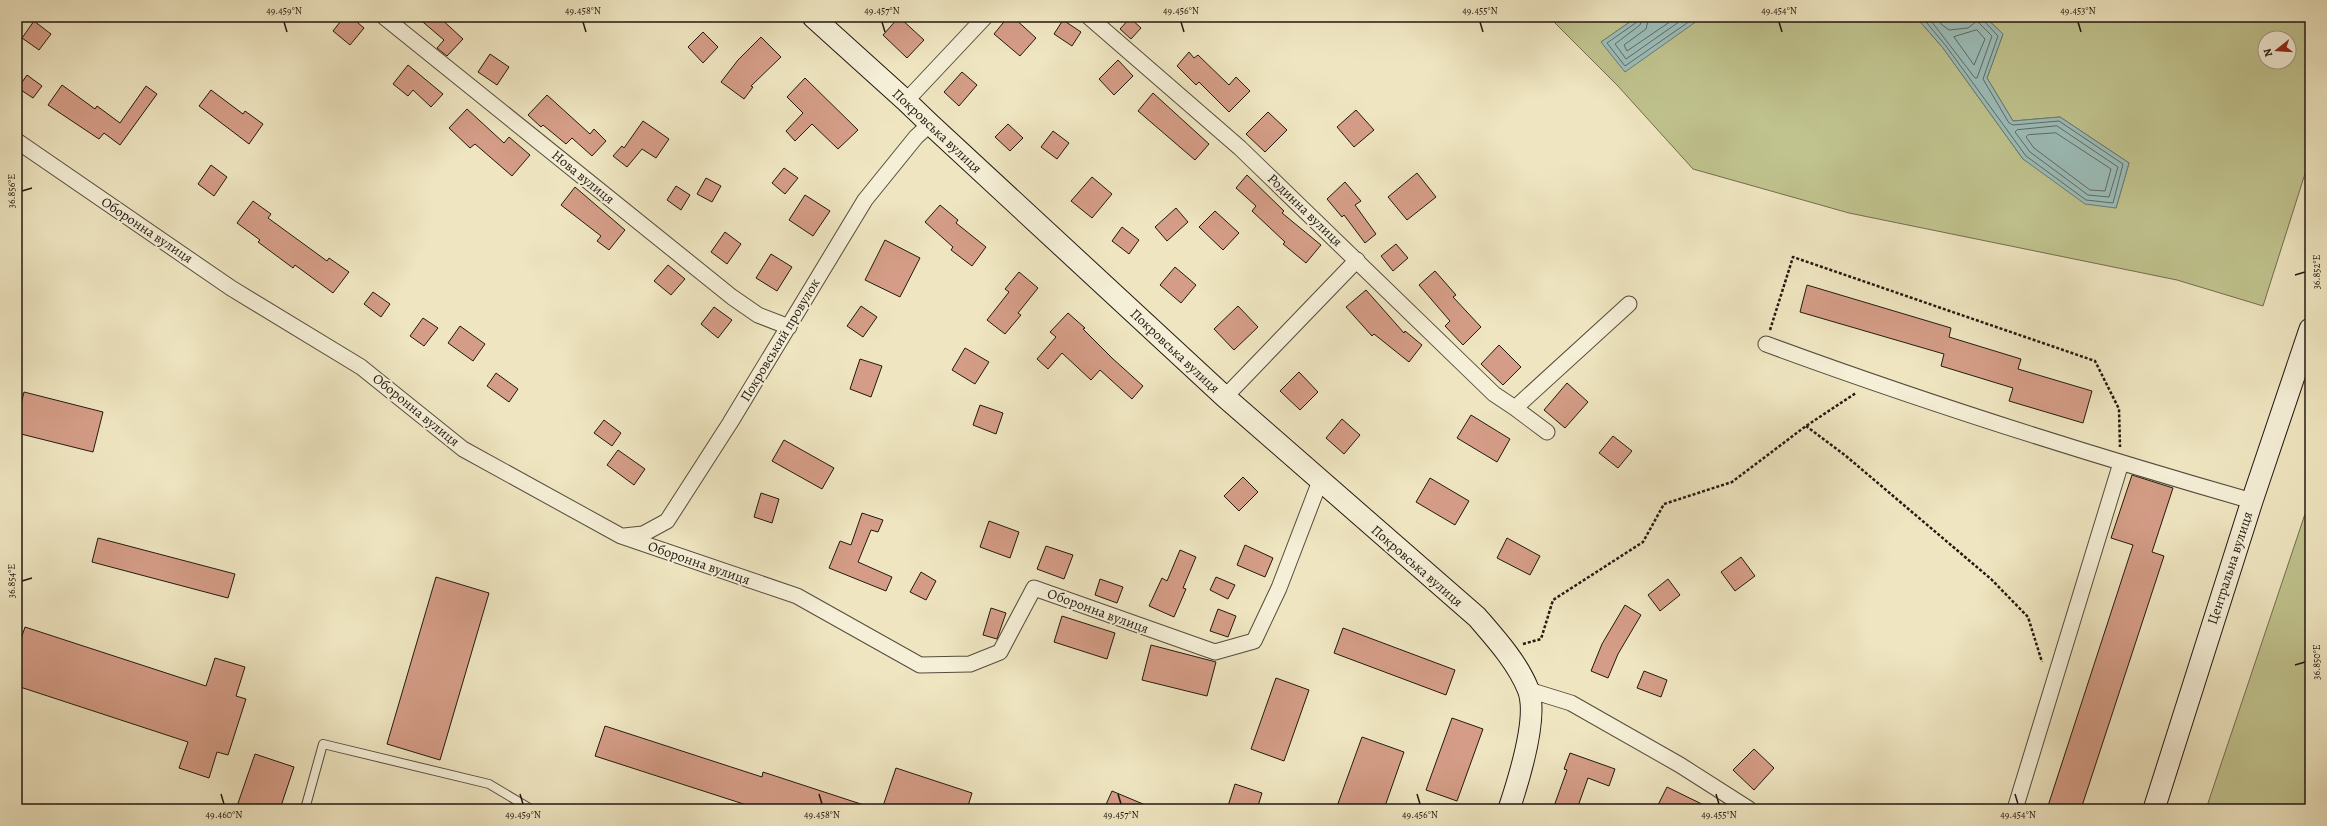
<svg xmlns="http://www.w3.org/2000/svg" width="2327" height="826" font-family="Alegreya,serif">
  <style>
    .green { fill: #c0c38e; stroke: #716e4f; fill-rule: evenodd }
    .water { fill: #9cbeba; stroke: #6b7c76 }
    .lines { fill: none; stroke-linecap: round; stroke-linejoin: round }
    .shore { stroke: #5f6c65; stroke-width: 1 }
    .building { fill: #d59d87; stroke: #221910 }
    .lane-casing { stroke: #554c3c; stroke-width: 10 }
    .street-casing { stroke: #554c3c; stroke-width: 17 }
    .secondary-casing { stroke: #221910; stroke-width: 23 }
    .path { stroke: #221910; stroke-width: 2.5; stroke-dasharray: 3 2; stroke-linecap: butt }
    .lane { stroke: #f5efd7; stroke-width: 8 }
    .street { stroke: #f5efd7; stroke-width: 15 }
    .secondary { stroke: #f5efd7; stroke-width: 21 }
    .ticks { fill: none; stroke: #221910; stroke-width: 1.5 }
    .labels { text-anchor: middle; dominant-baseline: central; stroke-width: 3.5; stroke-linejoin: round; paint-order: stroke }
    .street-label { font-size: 14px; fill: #221910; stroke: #f5efd7 }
    .neatline { fill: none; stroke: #221910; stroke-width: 1.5 }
    .ticks-label { font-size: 10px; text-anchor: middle; fill: #221910 }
  </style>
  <rect width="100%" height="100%" fill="#efe6c1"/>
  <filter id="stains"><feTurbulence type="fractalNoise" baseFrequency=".005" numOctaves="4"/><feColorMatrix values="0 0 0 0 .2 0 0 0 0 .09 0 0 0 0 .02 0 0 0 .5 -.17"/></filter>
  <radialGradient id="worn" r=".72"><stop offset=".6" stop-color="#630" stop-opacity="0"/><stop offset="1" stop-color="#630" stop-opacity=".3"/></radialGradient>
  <path class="green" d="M1549,17H1637L1601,42L1697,21L1694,17H1916L1943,48L2023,159L2116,208L2129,163L2060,117L2013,121L1987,78L2003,34L1985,17H2310V158L2263,306L2177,280L1849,213L1693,169L1617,85ZM2265,38H2289V62H2265Z
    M2305,514L2310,515V809H2206Z"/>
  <path class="water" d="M1637,17H1694L1697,21L1625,72L1601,42Z
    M1916,17H1946L1950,21L1985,17L2003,34L1987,78L2013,121L2060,117L2129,163L2116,208L2085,204L2023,159L1943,48Z"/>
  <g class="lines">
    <path class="shore" d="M1638,17L1637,22L1607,43L1625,66L1690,21L1691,17
      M1643,17L1640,25L1615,44L1626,59L1686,17
      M1649,17L1646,29L1624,45L1627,51L1677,17
      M1922,17L1946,46L2026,156L2086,200L2113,203L2123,164L2059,121L2013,125L2009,123L1983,79L1998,36L1984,21L1983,17
      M1928,17L1975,78H1977L1992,36L1977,21L1968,28L1949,30L1941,24L1939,17
      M1977,30L1985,39L1974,65L1954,37Z
      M2057,126L2118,167L2109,197L2088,195L2030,152L2015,132L2017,130Z
      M2056,133L2111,169L2105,191L2090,190L2034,148L2026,137L2028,135Z"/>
  </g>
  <path class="building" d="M344,17H351L364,28L350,45L333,31Z
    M417,17H439L463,39L447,56L437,48L444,40Z
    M899,17L924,40L907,58L883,35Z
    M1008,17H1013L1036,38L1020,56L994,34Z
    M1130,18L1141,28L1131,39L1120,29Z
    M1063,20L1081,32L1072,46L1054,34Z
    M34,21L51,34L39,50L22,38Z
    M703,32L718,47L703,63L688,47Z
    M761,37L781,57L751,86L753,87L744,99L721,82L738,60Z
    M1189,52L1194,58L1198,55L1229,85L1236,77L1250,91L1229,112L1199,82L1196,85L1177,66Z
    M490,54L509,67L497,85L478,72Z
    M1118,60L1133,76L1114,95L1099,79Z
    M408,65L443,94L431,107L413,90L408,96L393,84Z
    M962,72L977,85L959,106L944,92Z
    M27,75L42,86L33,98L18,88Z
    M805,78L858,130L838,149L812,124L795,141L786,131L803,113L787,97Z
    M62,85L95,109L97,106L120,123L146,86L157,94L120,145L104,133L99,139L48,105Z
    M211,90L243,114L245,111L263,124L249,144L199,106Z
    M1153,93L1209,144L1195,160L1138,111Z
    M547,95L590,134L594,129L606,141L592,156L572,138L566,144L543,125L541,127L528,115Z
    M467,109L504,143L509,137L530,155L512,176L475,144L470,148L449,128Z
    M1356,110L1374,130L1354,147L1337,127Z
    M1268,112L1287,130L1265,152L1246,134Z
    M643,121L669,139L656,158L642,149L627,167L613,156L622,146L624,148Z
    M1008,124L1023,138L1010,151L995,137Z
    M1053,131L1069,143L1057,159L1041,147Z
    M211,165L227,177L214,196L198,184Z
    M784,168L798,178L785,194L772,183Z
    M1417,173L1436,197L1407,220L1388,197Z
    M1247,175L1284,211L1282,213L1321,245L1306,263L1283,244L1285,242L1252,211L1256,206L1236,188Z
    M1092,177L1112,194L1092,218L1071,201Z
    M706,178L721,186L712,202L697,194Z
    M1345,182L1361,201L1355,205L1376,234L1365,243L1344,215L1342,217L1327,199Z
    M676,186L690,195L681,210L667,200Z
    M575,187L625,230L609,250L597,241L601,236L561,205Z
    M805,195L830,211L813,236L789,220Z
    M253,201L271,214L268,218L327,261L329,258L349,272L333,293L295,265L293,268L258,242L260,240L237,223Z
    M940,205L958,220L956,223L986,247L972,266L951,250L953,247L925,222Z
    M1176,208L1188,222L1167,241L1155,227Z
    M1215,211L1239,233L1223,250L1199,227Z
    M1122,227L1139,240L1129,254L1112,241Z
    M725,232L741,244L727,264L711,252Z
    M885,240L920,258L900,297L865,280Z
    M1396,244L1408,258L1393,271L1381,256Z
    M771,254L792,267L777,291L756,278Z
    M668,265L685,279L671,295L654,281Z
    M1175,267L1196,285L1181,303L1160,285Z
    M1435,271L1456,295L1453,297L1481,327L1463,345L1445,326L1450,321L1419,285Z
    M1019,272L1038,288L1018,313L1021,315L1005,334L987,320L1009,292L1005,289Z
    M1807,285L1951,328L1949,337L2021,359L2018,369L2092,391L2083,423L2009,401L2013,388L1941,366L1944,354L1800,312Z
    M1366,290L1404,333L1405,331L1422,345L1409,362L1374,334L1372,336L1346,307Z
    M373,292L390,304L381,317L364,304Z
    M861,306L877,317L863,337L847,326Z
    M1238,306L1258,327L1234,350L1214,329Z
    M714,307L732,320L718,338L701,324Z
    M1068,313L1085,328L1083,329L1112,358L1143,386L1132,399L1100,370L1091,380L1062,353L1048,369L1037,359L1056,337L1050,332Z
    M423,318L438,328L424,346L410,336Z
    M460,326L485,344L473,361L448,343Z
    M1499,345L1521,367L1503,385L1481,364Z
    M965,348L989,362L975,384L952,370Z
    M860,359L882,366L871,397L850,389Z
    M1299,372L1318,392L1300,410L1280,391Z
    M496,373L518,389L509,402L487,386Z
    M1567,383L1588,402L1565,428L1544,410Z
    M24,392L103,412L93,452L17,433V421Z
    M980,405L1003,413L996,434L973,425Z
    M1471,415L1510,439L1497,462L1457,438Z
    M1342,419L1360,435L1344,454L1326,438Z
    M604,420L621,433L612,446L594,433Z
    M1613,436L1632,451L1618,468L1599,453Z
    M784,440L834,468L822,489L772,461Z
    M618,450L645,469L634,485L607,465Z
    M2132,475L2173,488L2152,552L2164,556L2081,809H2047L2133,545L2111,538Z
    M1243,477L1258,492L1239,511L1224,496Z
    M1430,478L1469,501L1455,525L1416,502Z
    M761,493L779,499L772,523L754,517Z
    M862,513L883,520L878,532L871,530L858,562L892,577L886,591L829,568L840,541L851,545Z
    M989,521L1019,532L1010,558L980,547Z
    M98,538L235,574L228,598L92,562Z
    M1507,538L1540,556L1530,575L1497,558Z
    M1245,545L1273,558L1265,577L1237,565Z
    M1046,546L1073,555L1064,579L1037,569Z
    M1180,550L1196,557L1183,588L1186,589L1174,617L1149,606L1162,578L1167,581Z
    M1741,557L1755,576L1735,591L1721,572Z
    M921,572L936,581L926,600L910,592Z
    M436,577L489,593L440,760L387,744Z
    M1216,577L1235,585L1228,599L1210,590Z
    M1100,579L1123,587L1117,603L1095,595Z
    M1668,579L1680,595L1660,611L1648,595Z
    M1625,605L1641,615L1618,654L1608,678L1591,671L1602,644Z
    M991,608L1006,613L997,639L983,635Z
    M1218,609L1236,616L1228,637L1210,631Z
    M1062,616L1115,633L1107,659L1054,642Z
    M25,627L206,686L215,658L245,667L236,696L246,699L228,755L217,752L209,778L179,768L188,742L17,686V651Z
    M1343,628L1455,670L1446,695L1334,653Z
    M1151,645L1216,662L1207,696L1142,680Z
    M1644,671L1667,680L1661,697L1637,688Z
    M1276,678L1309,690L1284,761L1251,749Z
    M1452,718L1483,729L1457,801L1426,790Z
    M605,726L762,777L763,772L867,806V809H759L595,756Z
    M1362,737L1404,752L1384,809H1336Z
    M1754,749L1774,768L1754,790L1733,770Z
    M1570,753L1615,769L1609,786L1588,778L1577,809H1553L1567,770L1564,769Z
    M255,754L294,767L280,809H236Z
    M896,768L972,793L967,809H882Z
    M1235,784L1262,793L1257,809H1227Z
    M1667,787L1712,809H1656Z
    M1112,791L1155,809H1104Z"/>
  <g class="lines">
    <defs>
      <path id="lane" d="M305,809L323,744L489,784L531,809"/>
      <path id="street" d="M384,17L732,297L758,315L789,327
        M1089,17L1240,148L1494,394L1515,408L1629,304
        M906,101L985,17
        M17,141L231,288L361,367L463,449L621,536L797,596L920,665L970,664L1000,652L1034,588L1215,652L1254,641L1279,588L1320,481
        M1766,344C1926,403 2088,454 2252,501
        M1225,397L1357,260
        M1515,408L1547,432
        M624,536L643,534L667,521L730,423L865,200L916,137L930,124
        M1529,690L1571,703L1680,765L1749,809
        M2015,809L2121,463"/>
      <path id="secondary" d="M813,17L906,101L930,124L1225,397L1477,617C1496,639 1517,662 1528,689C1539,716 1518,782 1509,809
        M2154,809L2252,501L2310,329"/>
    </defs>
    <use href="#lane" class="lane-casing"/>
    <use href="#street" class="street-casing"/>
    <use href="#secondary" class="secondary-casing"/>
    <path class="path" d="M1770,330L1793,257L2095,361L2119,409L2120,447
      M1806,426L1846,456L1991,579L2028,617L2042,662
      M1523,644L1541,639L1553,600L1643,542L1664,504L1732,482L1806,426L1856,393"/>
    <use href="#lane" class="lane"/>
    <use href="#street" class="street"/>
    <use href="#secondary" class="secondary"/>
  </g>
  <path class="ticks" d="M284,22L287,32M583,22L586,32M882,22L885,32M1181,22L1184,32M1480,22L1483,32M1779,22L1782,32M2078,22L2081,32M22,191L32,188M2295,275L2305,272M22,581L32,578M2295,665L2305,662M221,794L224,804M520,794L523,804M819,794L822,804M1118,794L1121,804M1417,794L1420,804M1716,794L1719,804M2015,794L2018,804"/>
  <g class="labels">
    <g class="street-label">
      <text transform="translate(937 131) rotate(43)">Покровська вулиця</text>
      <text transform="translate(583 177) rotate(39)">Нова вулиця</text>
      <text transform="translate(1305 210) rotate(44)">Родинна вулиця</text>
      <text transform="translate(147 230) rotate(34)">Оборонна вулиця</text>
      <text transform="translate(780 340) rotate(-59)">Покровський провулок</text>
      <text transform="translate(1175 351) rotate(43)">Покровська вулиця</text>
      <text transform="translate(416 410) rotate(39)">Оборонна вулиця</text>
      <text transform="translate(699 563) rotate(19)">Оборонна вулиця</text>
      <text transform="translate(1417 566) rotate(41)">Покровська вулиця</text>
      <text transform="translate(2230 568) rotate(-72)">Центральна вулиця</text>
      <text transform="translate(1098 611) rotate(20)">Оборонна вулиця</text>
    </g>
  </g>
  <rect width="2327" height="826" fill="none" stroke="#efe6c1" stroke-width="44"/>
  <g transform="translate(2277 50) rotate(253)"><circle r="19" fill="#f5efd7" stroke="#a19987"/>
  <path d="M0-3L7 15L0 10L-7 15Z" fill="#8f2418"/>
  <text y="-6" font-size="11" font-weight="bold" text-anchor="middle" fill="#221910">N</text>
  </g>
  <rect x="22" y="22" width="2283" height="782" class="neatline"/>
  <g class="ticks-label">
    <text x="284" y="14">49.459°N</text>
    <text x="583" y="14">49.458°N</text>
    <text x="882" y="14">49.457°N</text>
    <text x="1181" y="14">49.456°N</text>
    <text x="1480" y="14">49.455°N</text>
    <text x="1779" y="14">49.454°N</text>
    <text x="2078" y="14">49.453°N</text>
    <text transform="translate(11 191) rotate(-90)" y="4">36.856°E</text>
    <text transform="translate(2316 272) rotate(-90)" y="4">36.852°E</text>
    <text transform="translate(11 581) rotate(-90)" y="4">36.854°E</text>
    <text transform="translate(2316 662) rotate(-90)" y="4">36.850°E</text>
    <text x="224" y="818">49.460°N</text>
    <text x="523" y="818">49.459°N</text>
    <text x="822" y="818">49.458°N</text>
    <text x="1121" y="818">49.457°N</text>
    <text x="1420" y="818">49.456°N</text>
    <text x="1719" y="818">49.455°N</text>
    <text x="2018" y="818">49.454°N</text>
  </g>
  <rect width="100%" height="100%" filter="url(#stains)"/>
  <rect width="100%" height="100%" fill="url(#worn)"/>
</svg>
